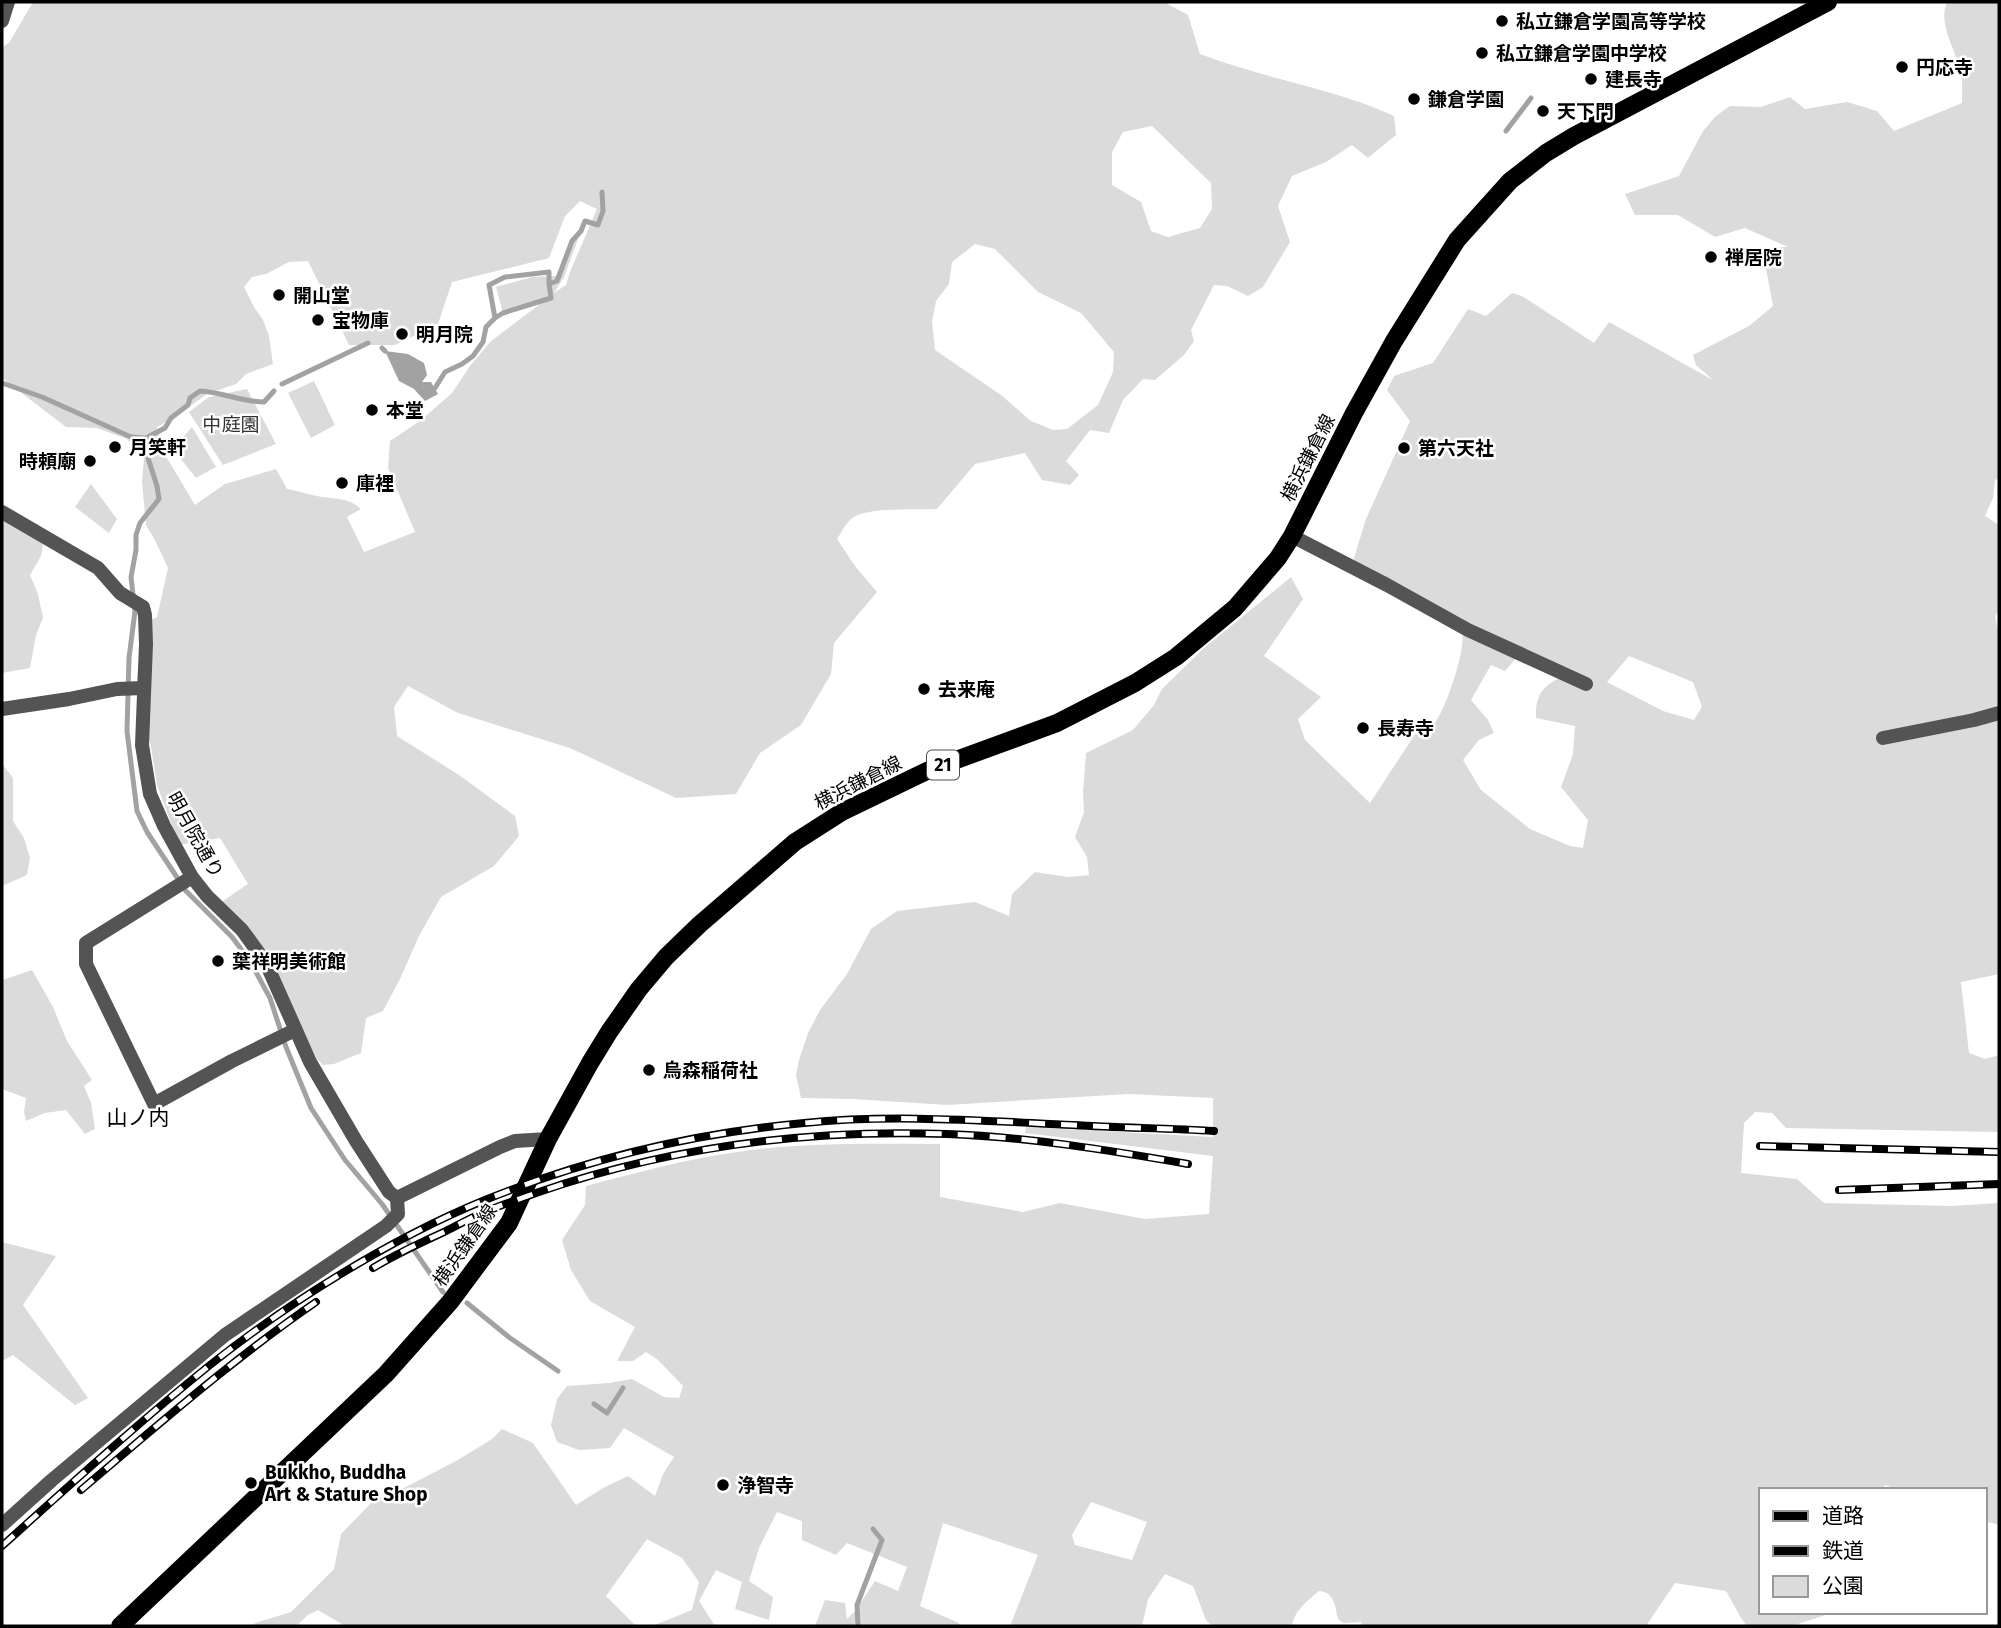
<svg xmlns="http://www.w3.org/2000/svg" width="2001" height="1628" font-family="'Fira Sans','Noto Sans JP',sans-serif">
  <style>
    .green { fill: #dbdbdb; fill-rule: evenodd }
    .water { fill: #a2a2a2 }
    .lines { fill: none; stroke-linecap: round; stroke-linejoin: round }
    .stream { stroke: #a2a2a2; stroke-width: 5 }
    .minor { stroke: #545454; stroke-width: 14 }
    .primary { stroke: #000; stroke-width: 18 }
    .rail-casing { stroke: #000; stroke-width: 8 }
    .rail { stroke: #fff; stroke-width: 5; stroke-dasharray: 16; stroke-linecap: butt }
    .poi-dot { fill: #000; stroke: #fff; stroke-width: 2.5 }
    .labels { text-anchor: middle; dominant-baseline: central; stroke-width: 5; stroke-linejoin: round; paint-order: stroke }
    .shield { fill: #fff; stroke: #4c4c4c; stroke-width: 2 }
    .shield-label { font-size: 18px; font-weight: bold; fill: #000 }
    .poi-label { font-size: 19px; font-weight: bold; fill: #000; stroke: #fff; text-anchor: start }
    .park-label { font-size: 19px; fill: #323232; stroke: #fff }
    .street-label { font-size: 19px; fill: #000; stroke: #fff }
    .neighbourhood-label { font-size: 21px; fill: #000; stroke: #fff }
  </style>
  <rect width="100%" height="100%" fill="#fff"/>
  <path class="green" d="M33,2H1164L1188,15L1200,54C1214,59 1228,64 1242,68C1293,84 1345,93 1394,116L1396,135L1368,158L1352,145L1326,162L1292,176L1278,206L1290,242L1263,287L1248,296L1227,286L1214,285L1191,330L1194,341L1184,355L1155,380L1143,379L1123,400L1109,433L1090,430L1066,461L1079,475L1070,485L1042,480L1025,453L975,464L937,509C917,510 869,507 854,517C846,522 842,532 837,539L855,566L877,592L834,643L831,674L801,725L760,753L736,794L676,798L570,748L458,713L408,686L394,707L397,736L459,775L515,816L519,836L494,866L441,897L419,936L400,979L383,1011L366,1018L361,1053L334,1064L323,1065L316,1058L272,963L220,903L248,884L220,838L179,845L157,785L151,747L142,718L137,679L143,624L157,617L168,568L155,540L146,525L142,481L144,459L127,439L97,428L66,427L2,378V47L9,43ZM1152,126L1211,183L1212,209L1200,228L1168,237L1151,231L1141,202L1112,185V152L1123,132ZM580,201L597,209L570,272L566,285L554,293L564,277L581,231L572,241L556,276L532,277L496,287L503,313L544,301L490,342L470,366L452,393L420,421L390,441L388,468L415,532L364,552L347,517L361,509C349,498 338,499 322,497C310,495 299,491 287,489L276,469L225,484L195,505L167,458L157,427L175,417L207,394L236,384L246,374L273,364L269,336L263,320L254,307L244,287L252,277L266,274L289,262L308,261L349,345H395L438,324L452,282L549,258L565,216ZM975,244L995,249L1038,292L1081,313L1114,352L1113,372L1098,405L1067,429L1053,430L1031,421L1001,395L935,350L932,322L936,301L949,284L952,262Z
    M1947,2H1999V478L1995,480L1993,498L1985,516L1999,525V608L1995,617L1999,637V974L1961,982L1969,1053L1985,1059L1999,1055V1132L1786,1128L1772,1113L1755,1112L1744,1123L1741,1173L1797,1179L1824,1203L1952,1206L1999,1203V1525L1985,1521V1490H1900L1885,1485L1884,1490H1761V1612H1834L1792,1626H1747L1741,1618L1726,1591L1675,1583L1646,1626H1362L1361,1622L1343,1623L1338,1619C1335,1607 1335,1592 1319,1591C1308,1600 1294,1611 1292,1626H1212L1206,1620L1193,1586L1165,1574L1148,1599L1142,1626H1010L1038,1555L943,1523L920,1606L959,1623V1626H815L825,1600L845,1603L847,1619L856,1610L875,1581L898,1591L907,1567L847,1543L836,1555L802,1540V1521L777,1512L759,1548L749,1581L773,1597L769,1620L735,1609L742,1582L716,1570L699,1601L715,1626H652L692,1610L699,1582L682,1558L647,1539L606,1596L636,1626H345L318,1610L308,1615L296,1626H253L255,1623L291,1612L334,1569L341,1534L375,1499L402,1489L456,1461L492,1439L502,1429L533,1443L576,1505L603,1488L628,1476L655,1496L663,1474L674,1457L624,1428L610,1448L579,1450L557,1442L551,1425L557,1399L567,1386L609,1383L632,1379L664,1397L679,1398L683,1386L657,1359L646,1352L633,1361H617L635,1327L590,1301L571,1270L562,1240L585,1205L586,1186C636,1173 685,1159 737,1152C804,1142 872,1144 940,1144V1197L1023,1212L1060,1203L1145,1219L1209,1214L1213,1156L1025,1133L1026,1127L1213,1137V1098L1128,1094L947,1105L853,1099L801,1098L796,1075L799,1060L808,1033L820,1010L847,974L871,929L897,911L975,902L1009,916L1012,894L1035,872L1068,877L1089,875L1087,857L1075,837L1084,812L1083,793L1086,753L1133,730L1154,705L1162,689L1204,648L1291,577L1303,599L1264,656L1321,697L1298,719L1305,740L1370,803L1425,719L1433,725C1444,714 1461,662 1462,645C1463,638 1462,630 1462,622L1353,561L1366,519L1410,421L1387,390L1394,376L1433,363L1468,309L1486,316L1512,293L1522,296L1594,343L1609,322L1713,380L1696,365L1693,355L1749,326L1773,306L1762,247H1788L1745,228L1715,237L1678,215H1635L1625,194L1679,176L1703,131L1716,116L1730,106L1761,107L1790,97L1805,109L1847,102L1877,111L1894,131L1962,103C1962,94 1963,84 1961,74C1957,51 1937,25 1947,2ZM1524,649L1568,673C1546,685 1535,690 1536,718L1575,726L1573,754L1561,787L1588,820L1583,848L1570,846L1530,829L1481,790L1463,760L1479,740L1494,733L1488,720L1471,700L1491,665L1505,671ZM1629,656L1693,682L1702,707L1694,720L1663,711L1607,682ZM1091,1502L1147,1522L1132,1560L1075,1545L1072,1535Z
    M314,381L335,425L311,438L288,393Z
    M247,389L276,444L223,465L189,412L209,397Z
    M192,427L216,467L196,478L173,449Z
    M91,484L117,519L109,533L75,507Z
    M2,517L44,538L41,556L30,575L38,594L43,618L36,635L30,668L2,673Z
    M2,752L3,765L13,778V821L24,838L30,858L27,875L2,886Z
    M32,970L53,1007L67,1041L92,1080L84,1086L91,1103L95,1129L85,1134L66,1110L45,1113L26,1121L24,1112L26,1098L2,1089V980Z
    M2,1242L56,1256L23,1305L88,1398L75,1405L13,1355L2,1361Z"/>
  <path class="water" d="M385,351L408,354L424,363L427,375L422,382H431L438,394L425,401L414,389L399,381Z"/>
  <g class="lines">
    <path class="stream" d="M1506,131L1531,98
      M495,318L503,313L551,298L549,284
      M382,348L385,351
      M2,383L42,397L131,437L143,449L148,458L157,486L159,499L140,523L136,535V550L131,577L135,611L129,658L127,731L137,811L147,832L186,891L232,937L250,961L270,998L286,1047L311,1108L345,1160L382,1204L443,1292
      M282,384L368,343
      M435,388L445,372L462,364L473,356L483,342L486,327L495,318L489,285L505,277L549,272V284L557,281L572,241L581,231L585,221L598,225L603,211L602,192
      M132,437L146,438L165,428L171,418L188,405L190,398L200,391C222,392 242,402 264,402L274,391
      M467,1303L510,1338L558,1371
      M594,1404L607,1413L623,1388
      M858,1626L857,1605L882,1540L873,1529"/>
    <path class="minor" d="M2,21L8,2
      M2,512L98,568L120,593L143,607L145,615L146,644L142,745L150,794L164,826L192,877L207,896L242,930L266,963L310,1062L356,1141L389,1192L397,1198
      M1292,536L1387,585L1468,630L1586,684
      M2,709L69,699L117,689L143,688
      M1883,738L1974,720L1999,713
      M192,877L86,943V964L154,1104L232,1061L295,1030
      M397,1198L500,1147L515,1141L548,1139
      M2,1525L52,1480L225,1335L386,1226L398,1214L397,1198"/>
    <path class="primary" d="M120,1626L386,1374L450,1302L509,1223L548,1139L590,1063L609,1032L639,989L666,957L699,925L795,842L842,812L929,770L1057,723L1135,683L1176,657L1235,608L1278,558L1292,536L1354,413L1394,341L1457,240L1510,181L1546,153L1574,136L1828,2"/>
    <defs>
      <path id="rail" d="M1760,1146L1999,1152
        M1839,1190L1999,1184
        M373,1268C396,1254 420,1243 444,1232C458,1225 472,1217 487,1211C503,1204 520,1199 536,1193C668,1147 808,1129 947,1134C1028,1137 1108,1150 1188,1164
        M81,1490C158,1425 233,1359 316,1302
        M2,1546C70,1485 138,1423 210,1365C289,1302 392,1238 485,1200C586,1159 696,1133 804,1123C893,1114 984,1121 1073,1125C1120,1128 1167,1128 1214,1131"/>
    </defs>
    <use href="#rail" class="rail-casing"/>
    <use href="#rail" class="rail"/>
  </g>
  <g class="poi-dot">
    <circle cx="1502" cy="21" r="7"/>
    <circle cx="1482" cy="53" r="7"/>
    <circle cx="1902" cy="67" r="7"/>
    <circle cx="1591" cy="79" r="7"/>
    <circle cx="1414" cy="99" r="7"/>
    <circle cx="1543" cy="111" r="7"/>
    <circle cx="1711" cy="257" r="7"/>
    <circle cx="279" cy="295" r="7"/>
    <circle cx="318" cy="320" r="7"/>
    <circle cx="402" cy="334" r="7"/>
    <circle cx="372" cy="410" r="7"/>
    <circle cx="115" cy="447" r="7"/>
    <circle cx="1404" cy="448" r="7"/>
    <circle cx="90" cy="461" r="7"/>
    <circle cx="342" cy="483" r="7"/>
    <circle cx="924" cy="689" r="7"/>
    <circle cx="1363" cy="728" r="7"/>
    <circle cx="218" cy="961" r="7"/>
    <circle cx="649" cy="1070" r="7"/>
    <circle cx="251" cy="1483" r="7"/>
    <circle cx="723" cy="1485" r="7"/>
  </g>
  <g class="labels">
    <rect class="shield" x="927" y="750.5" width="32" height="29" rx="5"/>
    <g class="shield-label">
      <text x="943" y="765">21</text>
    </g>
    <g class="poi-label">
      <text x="1516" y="21">私立鎌倉学園高等学校</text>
      <text x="1496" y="53">私立鎌倉学園中学校</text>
      <text x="1916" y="67">円応寺</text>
      <text x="1605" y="79">建長寺</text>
      <text x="1428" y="99">鎌倉学園</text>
      <text x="1557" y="111">天下門</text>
      <text x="1725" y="257">禅居院</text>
      <text x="293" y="295">開山堂</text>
      <text x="332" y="320">宝物庫</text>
      <text x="416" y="334">明月院</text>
      <text x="386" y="410">本堂</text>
      <text x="129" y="447">月笑軒</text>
      <text x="1418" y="448">第六天社</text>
      <text x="76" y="461" text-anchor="end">時頼廟</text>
      <text x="356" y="483">庫裡</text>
      <text x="938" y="689">去来庵</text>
      <text x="1377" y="728">長寿寺</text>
      <text x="232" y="961">葉祥明美術館</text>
      <text x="663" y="1070">烏森稲荷社</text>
      <text x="265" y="1472">Bukkho, Buddha<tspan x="265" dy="22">Art &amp; Stature Shop</tspan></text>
      <text x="737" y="1485">浄智寺</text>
    </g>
    <g class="park-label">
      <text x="231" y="424">中庭園</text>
    </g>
    <g class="street-label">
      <text transform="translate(1308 458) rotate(-63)">横浜鎌倉線</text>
      <text transform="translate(858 783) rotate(-27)">横浜鎌倉線</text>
      <text transform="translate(195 835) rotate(61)">明月院通り</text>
      <text transform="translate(465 1245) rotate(-55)">横浜鎌倉線</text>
    </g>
    <g class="neighbourhood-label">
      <text x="138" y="1118">山ノ内</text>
    </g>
  </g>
  <rect width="2001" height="1628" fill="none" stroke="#000000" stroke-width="7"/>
  <rect x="1759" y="1488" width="228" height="126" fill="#ffffff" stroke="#999999" stroke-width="2"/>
  <rect x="1773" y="1511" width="35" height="10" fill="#000000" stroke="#999999" stroke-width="2"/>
  <text x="1822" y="1523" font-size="21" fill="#000000">道路</text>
  <rect x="1773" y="1546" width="35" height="10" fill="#000000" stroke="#999999" stroke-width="2"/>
  <text x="1822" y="1558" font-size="21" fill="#000000">鉄道</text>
  <rect x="1773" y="1576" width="35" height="21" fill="#dbdbdb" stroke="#999999" stroke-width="2"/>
  <text x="1822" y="1593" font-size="21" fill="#000000">公園</text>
</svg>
